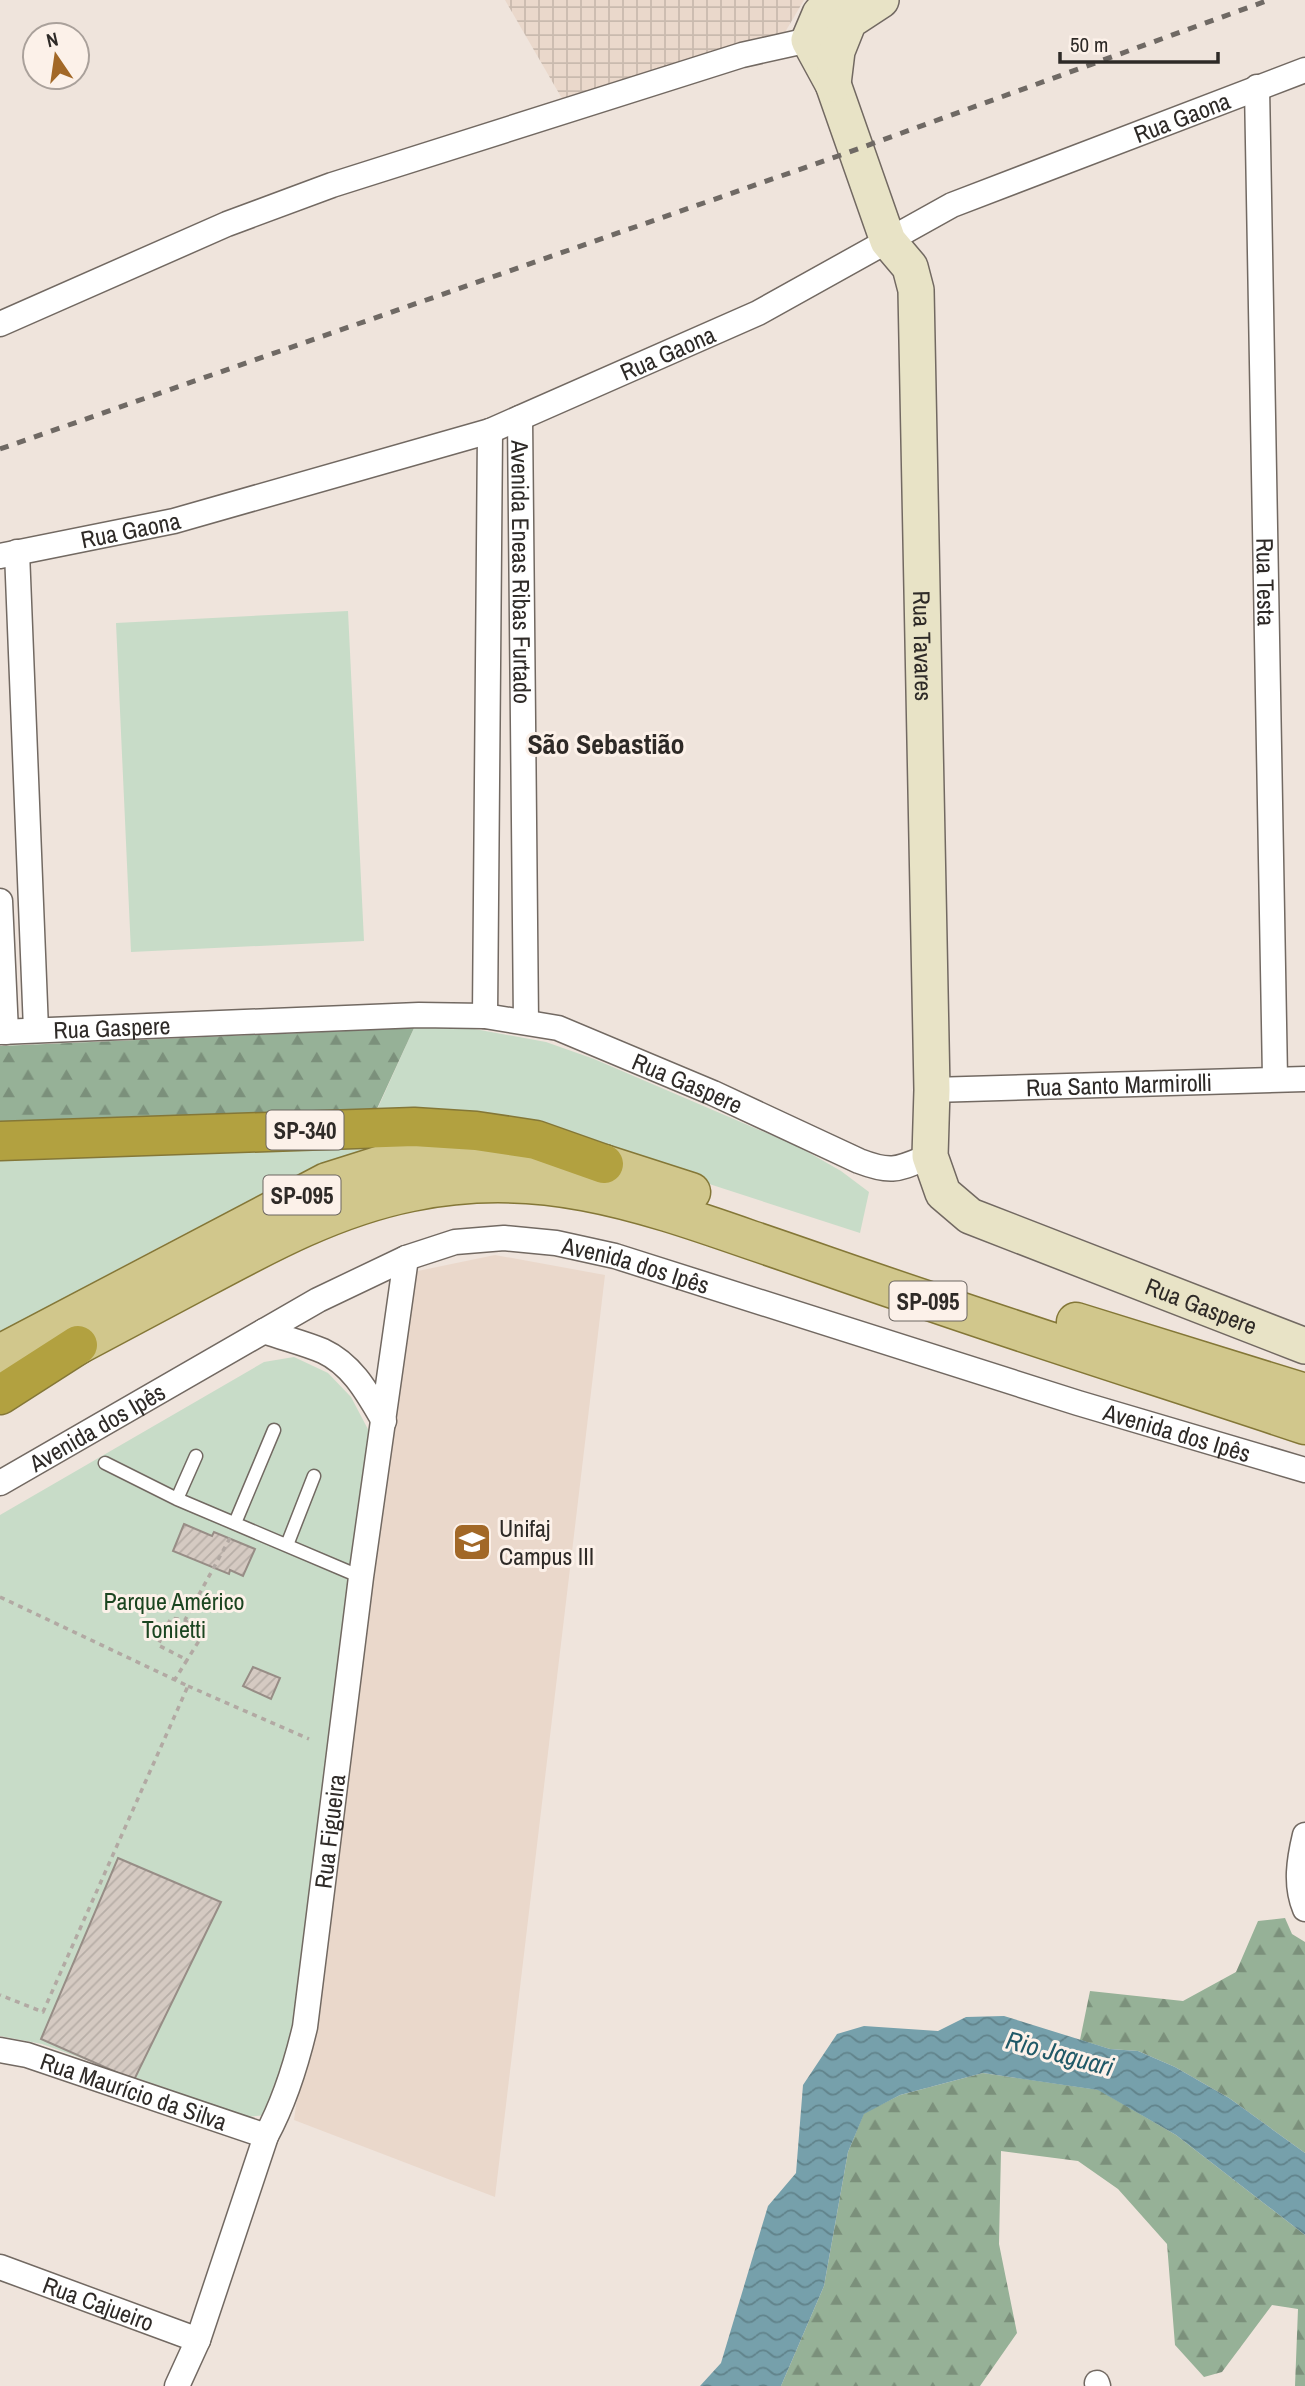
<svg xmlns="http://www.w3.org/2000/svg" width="1305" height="2386" font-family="'Archivo Narrow',sans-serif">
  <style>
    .built { fill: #ead8cb }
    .industrial { fill: url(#industrial-grid) }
    .green { fill: #c8dcc8 }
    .forest { fill: url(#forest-firs) }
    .water { fill: url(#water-waves) }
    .building { fill: url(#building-hatch); stroke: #978d86; stroke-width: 2 }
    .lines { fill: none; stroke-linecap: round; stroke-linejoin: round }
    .lane-casing { stroke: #726962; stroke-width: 15 }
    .street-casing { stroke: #726962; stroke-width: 27 }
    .secondary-casing { stroke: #726962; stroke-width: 38 }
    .primary-casing { stroke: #847737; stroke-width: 41 }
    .highway-casing { stroke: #847737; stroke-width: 41 }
    .path { stroke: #b2a9a3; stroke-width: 3.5; stroke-dasharray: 5 5; stroke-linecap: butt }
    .lane { stroke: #fff; stroke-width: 12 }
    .street { stroke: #fff; stroke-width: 24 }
    .secondary { stroke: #e8e3c6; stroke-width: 35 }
    .primary { stroke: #d1c78c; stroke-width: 38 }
    .highway { stroke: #b2a140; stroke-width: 38 }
    .rail { stroke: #6f6964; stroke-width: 5; stroke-dasharray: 9 9; stroke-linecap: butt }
    .labels { text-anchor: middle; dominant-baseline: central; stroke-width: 6; stroke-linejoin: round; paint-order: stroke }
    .shield { fill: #fcf1e9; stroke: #6c6661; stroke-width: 2 }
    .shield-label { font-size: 23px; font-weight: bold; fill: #2e2a27 }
    .street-label { font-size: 24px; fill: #2e2a27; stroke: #fcf1e9 }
    .poi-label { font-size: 24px; fill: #2e2a27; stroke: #fcf1e9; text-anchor: start }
    .park-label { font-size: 24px; fill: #1b4520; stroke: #fcf1e9 }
    .water-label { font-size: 26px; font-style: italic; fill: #205967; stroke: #fcf1e9 }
    .quarter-label { font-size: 28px; font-weight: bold; fill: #2e2a27; stroke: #fcf1e9 }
  </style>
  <defs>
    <pattern id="industrial-grid" width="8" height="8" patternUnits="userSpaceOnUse" patternTransform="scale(1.75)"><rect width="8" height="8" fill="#ead8cb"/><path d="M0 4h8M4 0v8" fill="none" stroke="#c9baae"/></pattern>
    <pattern id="forest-firs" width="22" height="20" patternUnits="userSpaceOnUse" patternTransform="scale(1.75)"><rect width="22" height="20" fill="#96b197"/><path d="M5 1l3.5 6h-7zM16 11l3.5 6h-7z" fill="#7b907b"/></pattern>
    <pattern id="water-waves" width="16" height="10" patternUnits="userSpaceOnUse" patternTransform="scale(1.75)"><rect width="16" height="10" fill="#76a0ab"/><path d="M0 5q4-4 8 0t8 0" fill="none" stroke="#61838b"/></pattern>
    <pattern id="building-hatch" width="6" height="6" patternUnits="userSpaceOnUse" patternTransform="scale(1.75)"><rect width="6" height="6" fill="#d5cac2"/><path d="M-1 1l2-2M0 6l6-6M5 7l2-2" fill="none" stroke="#b7aea7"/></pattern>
  </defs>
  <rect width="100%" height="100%" fill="#efe4dc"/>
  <path class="built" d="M495,1255L605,1275L495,2197L294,2120L408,1273Z"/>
  <path class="industrial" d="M505,0H804L784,34L564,102Z"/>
  <path class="green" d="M348,611L364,941L131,952L116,623Z
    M464,1027L546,1042L594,1059L799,1147L841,1171L869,1192L860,1233L521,1123L376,1112L414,1028Z
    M371,1149C242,1198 122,1268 0,1332V1156Z
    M294,1357L328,1373L351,1397L371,1435L298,2046L266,2115L246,2117L42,2044L0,2036V1515L264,1362Z"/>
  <path class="forest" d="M414,1028L375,1113L0,1128V1046Z
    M1285,1918L1292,1934L1305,1942V2153L1229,2098L1175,2067L1138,2051L1110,2049L1080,2040L1090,1991L1183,2001L1236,1972L1258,1921Z
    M983,2073L1099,2090L1176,2135L1305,2235V2386H1295L1298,2309L1272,2305L1222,2372L1204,2377L1175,2345L1167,2244L1118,2189L1078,2161L1001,2151L999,2244L1017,2333L980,2386H781L824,2286L848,2152L864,2113L900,2095Z"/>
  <path class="water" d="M1004,2016L1110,2049L1138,2051L1175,2067L1229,2098L1305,2153V2235L1176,2135L1098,2090L983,2073L900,2095L864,2114L848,2152L824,2286L781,2386H700L721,2363L768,2206L796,2173L803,2085L837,2034L864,2026L938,2031L966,2017Z"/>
  <path class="building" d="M184,1524L212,1536L214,1532L255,1549L243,1576L230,1570L229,1574L173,1551Z
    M253,1667L280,1678L271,1699L243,1686Z
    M118,1858L221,1902L134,2080L41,2039Z"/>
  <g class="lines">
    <defs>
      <path id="lane" d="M196,1456L177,1499L361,1577
        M105,1463L177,1499
        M235,1523L274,1430
        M287,1545L314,1476"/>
      <g id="street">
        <path id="s1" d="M1257,87L1275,1078"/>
        <path d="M0,324L227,224L332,185L742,55L809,40L823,46"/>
        <path id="s2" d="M520,418L526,1022"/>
        <path d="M17,552L36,1030"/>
        <path id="s3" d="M0,556L174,521L490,431L758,313L952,205L1305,70"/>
        <path d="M0,901L6,1032"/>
        <path d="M485,1016L490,431"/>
        <path id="s4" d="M0,1032L419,1015L485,1016L558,1028L713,1093L859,1161C893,1174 898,1169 930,1156"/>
        <path id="s5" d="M932,1090L1305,1079"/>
        <path d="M264,1331C283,1338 304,1343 323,1351C353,1365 368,1394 384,1421"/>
        <path id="s6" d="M0,1483L318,1300L406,1258L455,1242L504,1238L556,1243L615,1256L1078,1403L1305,1470"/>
        <path d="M1305,1835C1299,1860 1295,1885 1305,1909"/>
        <path id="s7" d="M0,2050L27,2055L266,2136"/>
        <path id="s8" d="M0,2267L198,2340"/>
        <path d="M1097,2383L1098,2386"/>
        <path id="s9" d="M177,2386L198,2340L266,2136C285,2101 296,2065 305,2027L361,1577L406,1258"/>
      </g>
      <g id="secondary">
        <path id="s10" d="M832,0L820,14L809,40L833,84L888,241L910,267L916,290L932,1090L930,1156L943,1193L970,1216L1305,1346"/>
        <path d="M833,84L837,51L849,21L881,0"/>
      </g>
      <path id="primary" d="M1076,1322L1305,1393
        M0,1354L327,1182L403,1158L465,1152L521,1154L604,1164L691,1192
        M48,1361C99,1334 150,1307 202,1279C269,1243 336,1207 411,1192C535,1166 636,1200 751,1240C813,1261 874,1283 935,1303C1058,1345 1182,1384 1305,1425"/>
      <path id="highway" d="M0,1141L414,1127L476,1131L536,1140L604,1164
        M0,1395L78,1345"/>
    </defs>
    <use href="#lane" class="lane-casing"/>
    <use href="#street" class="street-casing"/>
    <use href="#secondary" class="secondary-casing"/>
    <use href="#primary" class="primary-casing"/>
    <use href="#highway" class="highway-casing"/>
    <path class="path" d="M0,1597L188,1686L43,2012L0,1995
      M185,1620L202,1636L187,1660
      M174,1681L187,1660L158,1645L171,1618L185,1620L230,1538
      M188,1686L309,1739"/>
    <use href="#lane" class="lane"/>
    <use href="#street" class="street"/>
    <use href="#secondary" class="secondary"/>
    <use href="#primary" class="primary"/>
    <use href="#highway" class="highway"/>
    <path class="rail" d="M0,449L841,155L1269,0"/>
  </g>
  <defs>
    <symbol id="university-square" viewBox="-11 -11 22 22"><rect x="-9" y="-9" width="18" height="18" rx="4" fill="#a26827" stroke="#fcf1e9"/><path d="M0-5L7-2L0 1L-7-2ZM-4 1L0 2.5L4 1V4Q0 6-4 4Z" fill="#fff"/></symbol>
  </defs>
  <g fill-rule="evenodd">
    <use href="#university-square" x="450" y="1520" width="44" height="44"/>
  </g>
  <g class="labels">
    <g class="shield">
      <rect x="266.5" y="1110.5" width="77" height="39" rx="5"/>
      <rect x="263.5" y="1175.5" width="77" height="39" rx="5"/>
      <rect x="889.5" y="1281.5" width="77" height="39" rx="5"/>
    </g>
    <g class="shield-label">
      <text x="305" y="1130">SP-340</text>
      <text x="302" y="1195">SP-095</text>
      <text x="928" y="1301">SP-095</text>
    </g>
    <g class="street-label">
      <text stroke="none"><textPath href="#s3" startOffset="1267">Rua Gaona</textPath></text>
      <text stroke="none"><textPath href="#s3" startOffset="700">Rua Gaona</textPath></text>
      <text stroke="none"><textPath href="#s3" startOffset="133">Rua Gaona</textPath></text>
      <text stroke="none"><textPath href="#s2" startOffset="154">Avenida Eneas Ribas Furtado</textPath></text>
      <text stroke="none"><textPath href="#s1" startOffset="495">Rua Testa</textPath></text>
      <text stroke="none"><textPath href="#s10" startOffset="677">Rua Tavares</textPath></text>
      <text stroke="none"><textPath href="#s4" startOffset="112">Rua Gaspere</textPath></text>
      <text stroke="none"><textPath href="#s4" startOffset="700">Rua Gaspere</textPath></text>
      <text stroke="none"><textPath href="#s5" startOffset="187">Rua Santo Marmirolli</textPath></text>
      <text stroke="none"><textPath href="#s6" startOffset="700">Avenida dos Ipês</textPath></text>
      <text stroke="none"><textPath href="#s10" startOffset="1510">Rua Gaspere</textPath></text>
      <text stroke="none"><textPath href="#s6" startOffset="112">Avenida dos Ipês</textPath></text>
      <text stroke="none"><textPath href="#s6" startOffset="1267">Avenida dos Ipês</textPath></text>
      <text stroke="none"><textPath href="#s9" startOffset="579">Rua Figueira</textPath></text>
      <text stroke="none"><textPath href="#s7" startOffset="140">Rua Maurício da Silva</textPath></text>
      <text stroke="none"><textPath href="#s8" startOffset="105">Rua Cajueiro</textPath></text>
    </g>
    <g class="poi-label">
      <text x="499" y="1528">Unifaj<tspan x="499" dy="28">Campus III</tspan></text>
    </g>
    <g class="park-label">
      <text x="174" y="1601">Parque Américo<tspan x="174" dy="28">Tonietti</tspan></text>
    </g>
    <g class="water-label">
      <text transform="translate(1060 2053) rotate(15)">Rio Jaguari</text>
    </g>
    <g class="quarter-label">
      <text x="606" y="744">São Sebastião</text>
    </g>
  </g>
  <g transform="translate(56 56) rotate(347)"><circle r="33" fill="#fcf1e9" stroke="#aaa19b" stroke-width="2"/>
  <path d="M0-5L12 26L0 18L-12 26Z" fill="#a26827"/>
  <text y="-10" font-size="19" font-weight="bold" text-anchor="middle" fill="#2e2a27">N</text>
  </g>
  <path d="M1060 52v10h158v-10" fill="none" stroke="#2e2a27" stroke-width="3.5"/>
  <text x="1070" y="52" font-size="21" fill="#2e2a27" stroke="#fcf1e9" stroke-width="5" paint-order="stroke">50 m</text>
</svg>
